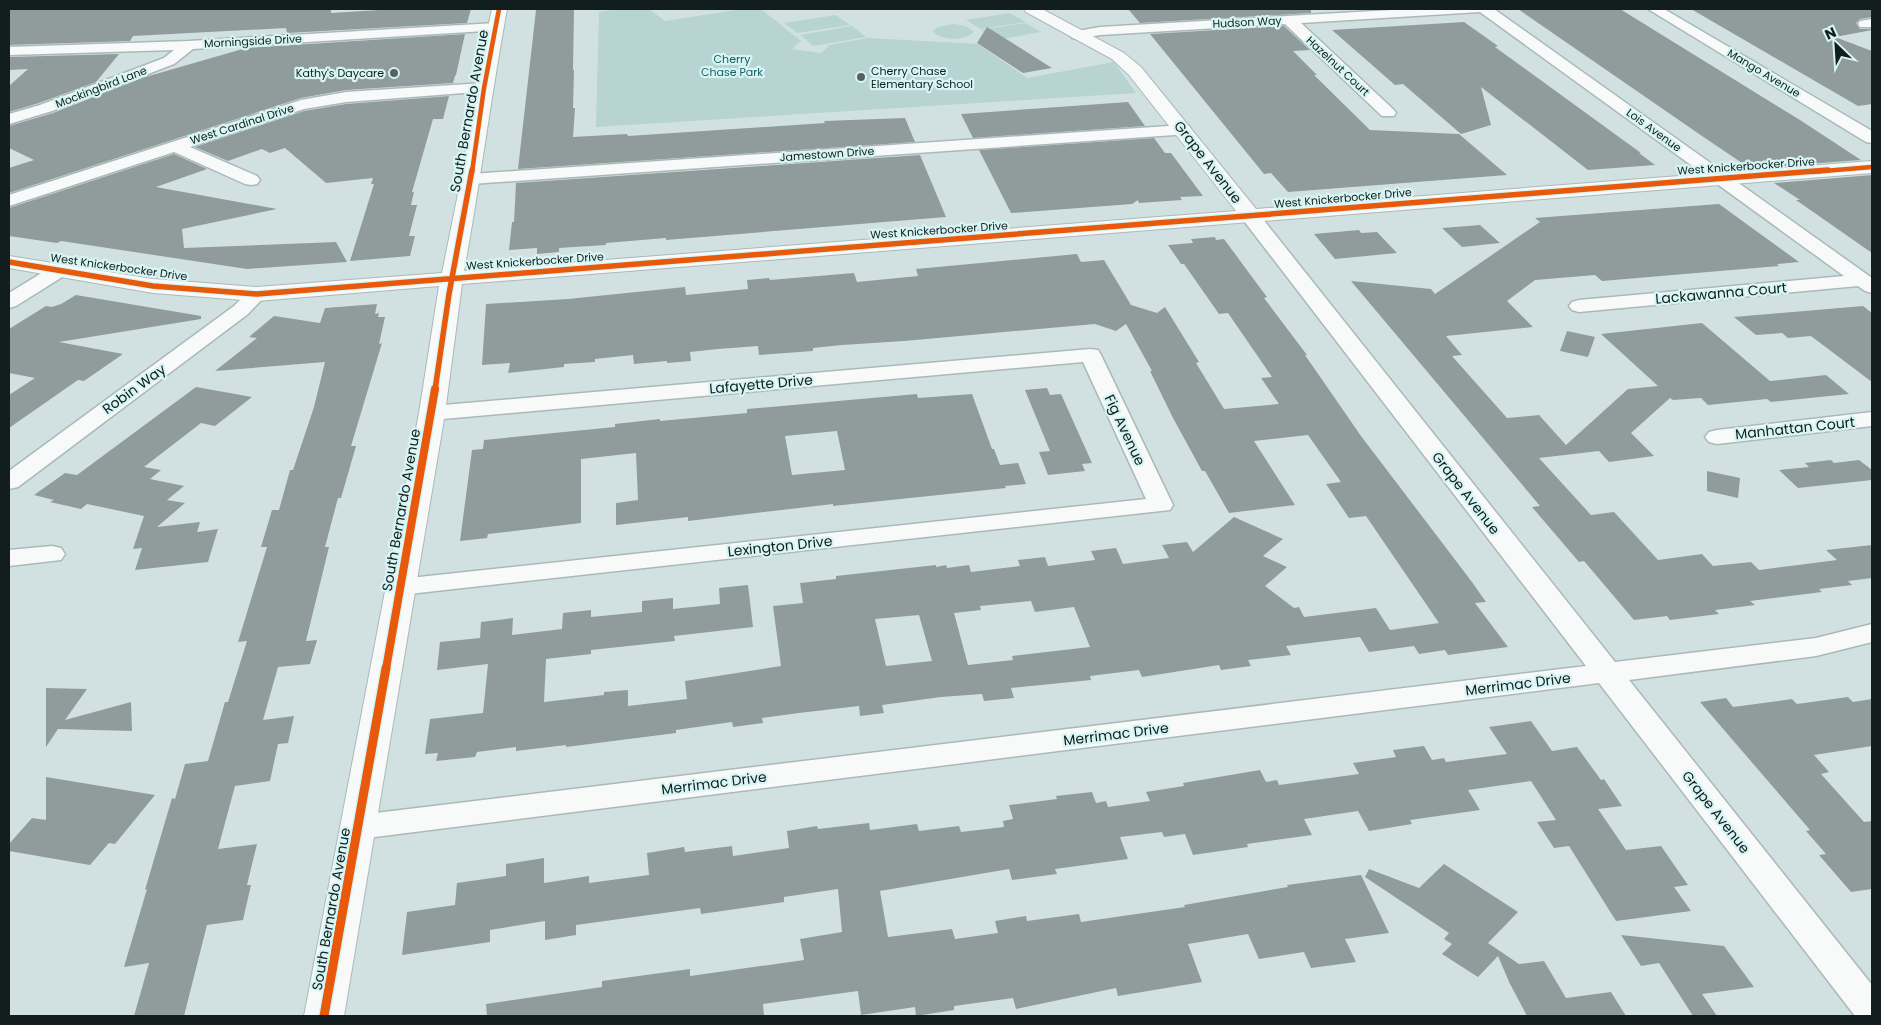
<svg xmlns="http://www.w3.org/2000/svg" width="1881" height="1025" font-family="Poppins,sans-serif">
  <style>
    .green { fill: #b7d3d2 }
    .building { fill: #909c9c; fill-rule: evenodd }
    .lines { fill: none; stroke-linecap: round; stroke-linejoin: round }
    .minor-casing { stroke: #acb8b8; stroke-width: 3 }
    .tertiary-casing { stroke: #acb8b8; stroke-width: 2 }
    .minor { fill: #f8fafa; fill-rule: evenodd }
    .tertiary { fill: #f8fafa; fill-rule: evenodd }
    .cycleway-far3-casing { stroke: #d7f5f4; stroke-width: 6 }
    .cycleway-far2-casing { stroke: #d7f5f4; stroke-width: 8 }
    .cycleway-far1-casing { stroke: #d7f5f4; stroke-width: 11 }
    .cycleway-casing { stroke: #d7f5f4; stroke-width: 12 }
    .cycleway-far3 { stroke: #e8590c; stroke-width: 4.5 }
    .cycleway-far2 { stroke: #e8590c; stroke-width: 5.5 }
    .cycleway-far1 { stroke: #e8590c; stroke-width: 8 }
    .cycleway { stroke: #e8590c; stroke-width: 9 }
    .poi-dot { fill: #556262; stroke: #d7f5f4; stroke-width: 2 }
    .labels { text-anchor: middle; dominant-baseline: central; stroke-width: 4.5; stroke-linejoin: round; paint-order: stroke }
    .far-street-label { font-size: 11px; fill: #121d1d; stroke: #d7f5f4 }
    .far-park-label { font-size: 11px; fill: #156162; stroke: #d7f5f4 }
    .far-poi-label { font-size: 11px; fill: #121d1d; stroke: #d7f5f4; text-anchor: start }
    .street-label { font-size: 14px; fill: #121d1d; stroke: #d7f5f4 }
  </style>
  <rect width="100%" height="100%" fill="#d1e1e1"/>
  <path class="green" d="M617,9H649L665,21L743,9H761L801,41L792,49L821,53L830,45L868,38L978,44L1027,78L1114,62L1136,93L596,127L599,12Z
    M1010,13L1025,22L981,29L966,20Z
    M836,15L850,25L797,33L784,23Z
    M1025,23L1041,32L997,40L981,30Z
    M954,24L966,26L974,32C965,41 942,41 933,32L937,27Z
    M852,26L866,37L813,46L800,35Z"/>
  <path class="building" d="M9,9H331V13L395,9H471L467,23L287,33L286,28L133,36L130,41L9,45Z
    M574,9L573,70H574L573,108H575L573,137L627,134L628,136L825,123L824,121L905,118L915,142L518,169L536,10Z
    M1128,9H1311V13L1140,23Z
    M1518,9H1620L1800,120L1861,160L1753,168L1745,163H1742L1702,136Z
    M1691,9H1872V17L1860,19L1856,23L1860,29H1872V30L1835,37L1872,51V104L1858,106Z
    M1464,22L1498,46L1495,47L1641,153H1639L1655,165L1588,170L1481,87L1491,125L1461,134L1403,84L1395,85L1332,30Z
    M1284,26L1310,50L1293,51L1317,75H1314L1370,130L1459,134L1507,175L1288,192L1271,173L1264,174L1150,34Z
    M987,27L1052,68L1023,73L977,43Z
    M465,34L456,75L455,76L453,83L346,90L301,98L9,193V168L34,160L9,148V126L53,113L142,78L246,48Z
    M119,54L96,82L39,103L9,112V86L28,69L9,70V57Z
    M449,96L443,119H433L412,192H414L411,205H417L409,236H415L410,256L350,261L374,184H371L373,178L326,183L285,148L270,153L262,149L228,161L195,147L304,111L346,104Z
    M1128,102L1145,126L973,138L961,114Z
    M1154,138L1165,153H1171L1203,196L1180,197L1182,200L1139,203L1138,200L1132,204L1011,213L979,150Z
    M174,154L207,169L156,187L277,209L182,229L184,248L336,242L347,262L247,269L61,241L57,243L9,236V208Z
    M920,155L946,217L666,240V238L606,243V245L559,248V252L537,254V248L509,250L512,222H514L516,183Z
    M1872,175V253L1796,200H1800L1774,183Z
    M1719,204L1799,262L1777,264L1779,266L1602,281L1595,275L1535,280L1507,301L1533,327L1446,336L1462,355L1452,356L1507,418L1539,415L1566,445L1628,389L1658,386L1601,334L1702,323L1770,381L1826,375L1849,394L1771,402L1767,399L1708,405L1701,398L1673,400L1670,398L1631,433L1654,456L1609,462L1599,451L1539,458L1591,515L1614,512L1658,560L1702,554L1713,566L1751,562L1759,570L1837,560L1826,550L1872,545V578L1848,581L1852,585L1819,589L1822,592L1750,601L1755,605L1715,610L1719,614L1670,620L1667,616L1634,620L1584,561L1579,562L1532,507L1540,506L1351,281L1431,289L1435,294L1540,222L1535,218Z
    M1480,225L1500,243L1462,247L1442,228Z
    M1359,230L1361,233L1377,232L1397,253L1335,259L1314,234Z
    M1215,237L1216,240L1224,239L1255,281L1267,297L1264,298L1307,355H1305L1361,436L1472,582L1486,602L1475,603L1508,647L1448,655L1445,650L1419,654L1414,646L1369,652L1360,637L1286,646L1291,655L1248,660L1251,666L1221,670L1219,665L1142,677L1139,670L1090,676L1091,680L1011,688L1014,698L984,701L982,694L941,697L882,705L884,713L860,716L859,706L799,713L762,718L763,723L733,727L732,722L676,730V733L566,747V745L516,751V747L477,752L475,757L436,761L438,753L425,754L430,719L483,713L488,664L437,670L440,642L480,638L481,622L513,618L512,635L562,629L563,613L591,610V617L642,612V601L673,598V609L720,604L719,588L748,585L753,627L674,636L675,641L591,650V654L546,659L544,702L604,695V692L628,690V706L687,699L685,681L781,666L773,606L803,603L800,583L836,579V576L936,565V567L946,565L947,568L969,565L971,572L1020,566L1018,560L1045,557L1048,566L1095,560L1091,551L1116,548L1123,564L1169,558L1162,545L1187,542L1193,552L1234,517L1283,539L1263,556L1287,567L1265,586L1294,608L1299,607L1304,617L1376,608L1390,630L1439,623L1366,516L1349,518L1326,484L1341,482L1308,435L1254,441L1295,505L1229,513L1205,471H1202L1173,418L1150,371H1152L1126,324L1116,331L1095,324L904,341L842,345L813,348V351L759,355L758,346L718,349L690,352L691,361L667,363V361L634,364L633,355L595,359V362L564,364V367L508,373L510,363L482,365L486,304L568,299L685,287L686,295L748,289L747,280L769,278L770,280L854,273L857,282L918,276L916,269L1077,254L1081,262L1104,260L1131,305L1157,313L1165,307L1199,362L1196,363L1224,409L1279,404L1261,378L1272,377L1228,313L1219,314L1184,264H1181L1168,245L1193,243L1191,239ZM1031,601L1035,612L1074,607L1090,647L1012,656L1013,660L968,665L954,613L981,610L980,606ZM919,615L932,661L886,666L875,619Z
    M76,295L201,316V319L59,342L123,354L84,381L78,380L9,428V395L35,378L9,373V329L46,306L52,307L61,304Z
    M377,304L375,314L379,313L378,317H385L379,344L382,343L351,446H356L341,498H338L325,547H329L306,641L317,640L310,664L278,667L263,720L294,716L288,743L278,744L270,781L235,786L218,849L257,844L247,885H251L243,920L207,925L184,1016H134L149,963L124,967L147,889L145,890L172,798L175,799L185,764L208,761L225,702H228L247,641L238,642L267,547H261L272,510H279L290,470H293L314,407L325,362L215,371L257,338L249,337L274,316L320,323L325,308Z
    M1863,306L1872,313V382L1811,336L1788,338L1782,333L1756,335L1734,317Z
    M1567,331L1595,337L1588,357L1560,351Z
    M196,387L252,397L215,426L201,423L144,467L161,470L150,479L184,486L167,500L185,503L157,527L200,522L197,532L218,529L208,562L135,570L142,548L133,549L144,516L87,504L81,509L50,502L54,500L34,495L65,473L77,475Z
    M1047,388L1050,395L1061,394L1092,463L1082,464L1085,471L1048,475L1039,452L1050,451L1025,390Z
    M917,394L918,398L972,394L992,449H994L1000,465L1018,463L1026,484L1005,486L1006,488L833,506V504L688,521V517L616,525V503L638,500L636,453L581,459V523L488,534L487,538L460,541L472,450L483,449L484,440L615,427V424L660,419V421L747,413V409ZM837,431L845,470L792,475L785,436Z
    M1831,460L1834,463L1859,460L1872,470V480L1798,488L1779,470L1809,467L1805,463Z
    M1707,471L1740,478L1738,498L1707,491Z
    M46,688L87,689L65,720L131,702L132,731L58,729L46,747Z
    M1848,697L1853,702L1872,699V746L1814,755L1829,772L1821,774L1864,822L1872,821V889L1851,892L1819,855L1826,854L1806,831L1810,830L1700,702L1726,698L1733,707L1792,699L1797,704Z
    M1531,721L1552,751L1577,747L1601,780L1604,779L1622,806L1598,809L1626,850L1661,846L1688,885L1674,887L1691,911L1616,921L1569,846L1554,848L1537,822L1556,820L1531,781L1468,790L1480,810L1410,820L1412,824L1369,831L1358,811L1304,819L1312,835L1247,844L1248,847L1193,855L1185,834L1164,837L1162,832L1120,837L1128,859L1055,869L1057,874L1012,880L1009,869L880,891L888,937L952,929L955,939L998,933L995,921L1026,916L1027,921L1079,914L1081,922L1185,907L1184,905L1288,887L1287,885L1361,875L1389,933L1345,939L1356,962L1311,968L1304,952L1259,959L1248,934L1188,944L1202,982L1118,996L1116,988L1016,1009L1013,998L954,1006V1010L916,1016L915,1007L861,1015L858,991L763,1004L764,1016H487L486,1004L602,987V981L690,969V976L804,960L800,939L842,932L838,889L784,897V902L701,914L700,908L576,925V935L545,940V921L490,930V942L402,955L407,912L455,905L457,883L506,876V864L544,858V883L589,876V883L649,875L647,853L684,847L685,852L732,846L733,856L789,848L787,831L817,826L818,829L869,823L870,830L917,824L919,831L959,826L961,832L1004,827L1003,821L1013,819L1009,805L1057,799L1056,796L1092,792L1096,803L1106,801L1108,807L1150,801L1146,792L1184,786L1183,783L1260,770L1266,782L1277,780L1279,785L1359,774L1353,763L1396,757L1393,750L1424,746L1432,760L1444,758L1446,762L1507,754L1489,727Z
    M46,777L155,795L115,844L109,843L90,865L9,851V844L32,818L46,820Z
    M1444,864L1518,912L1488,943L1519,964L1544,961L1566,998L1611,992L1626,1016H1527L1510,984L1498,956L1478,977L1442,954L1452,944L1444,939L1449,933L1365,877L1369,869L1419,888Z
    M1621,935L1724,946L1754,987L1702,994L1717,1016H1693L1659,963L1641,966Z"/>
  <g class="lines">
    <defs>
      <path id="minor" d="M1409,9H1494L1872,278V293L1865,291L1858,286L1579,312L1572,310L1569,306L1572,302L1579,300L1844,276L1480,12L1301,23L1394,110L1396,113L1394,116H1382L1285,24L1100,35L1077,39L1072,38L1070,35L1072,32L1100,27Z
        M1648,9H1664L1872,131V143L1866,142Z
        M1872,19V27H1860L1858,24L1860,21Z
        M496,23L501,24L503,27L501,30L193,49L174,64L52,111L9,124V114L40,105L164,58L174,50L9,55V47L189,41Z
        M484,83L490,85L492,88L490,91L346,102L304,109L190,147L257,176L260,180L257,184L251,185L245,184L174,152L9,206V195L301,100L346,92Z
        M1183,125L1189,126L1191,130L1189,134L471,184L465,183L462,179L465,175L471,174Z
        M1251,211L1258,213L1615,662L1816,638L1872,624V642L1816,656L1629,680L1872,985V1016H1855L1599,683L359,839L348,835L343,827L348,819L359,815L1586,666L1244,221L1242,217L1244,213Z
        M60,264L67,266L70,270L67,274L16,306L9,308V293L53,266Z
        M257,288L264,290L267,294L248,314L18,487L9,489V471L234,306L250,290Z
        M1090,349L1098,350L1101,355L1173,505L1170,510L400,595L391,593L387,587L391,581L400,579L1146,499L1083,362L432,420L424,418L421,413L424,408L432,406Z
        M1872,412V426L1717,444L1709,442L1705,437L1709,432L1717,430Z
        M52,546L61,548L65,554L61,560L9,566V550Z"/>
      <path id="tertiary" d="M492,9H507C491,96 480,184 464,271L1236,211L1129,75L1112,59L1026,12L1024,9H1042L1124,53L1141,67L1256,209L1872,161V173L462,284L445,413L344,1016H304L419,413L439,286L257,301L153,293L9,268V256L153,279L257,287L442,273L461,179L475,88Z"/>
    </defs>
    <use href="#minor" class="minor-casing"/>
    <use href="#tertiary" class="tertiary-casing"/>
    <use href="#minor" class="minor"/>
    <use href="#tertiary" class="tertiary"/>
    <defs>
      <path id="cycleway-far3" d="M472,172L484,88L499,9
        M1812,172L1872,167"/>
      <path id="cycleway-far2" d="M9,262L153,286L257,294L1828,170
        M435,390L449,294L472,170"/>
      <path id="cycleway-far1" d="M386,669L435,389"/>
      <path id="cycleway" d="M324,1016L386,668"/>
    </defs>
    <use href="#cycleway-far3" class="cycleway-far3-casing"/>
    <use href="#cycleway-far2" class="cycleway-far2-casing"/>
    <use href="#cycleway-far1" class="cycleway-far1-casing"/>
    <use href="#cycleway" class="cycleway-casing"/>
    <use href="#cycleway-far3" class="cycleway-far3"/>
    <use href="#cycleway-far2" class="cycleway-far2"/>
    <use href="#cycleway-far1" class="cycleway-far1"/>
    <use href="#cycleway" class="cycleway"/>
  </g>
  <g class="poi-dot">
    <circle cx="394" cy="73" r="5"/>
    <circle cx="861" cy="77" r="5"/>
  </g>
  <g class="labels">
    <g class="far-street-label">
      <text transform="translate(1247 22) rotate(-3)">Hudson Way</text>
      <text transform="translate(253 41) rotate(-3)">Morningside Drive</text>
      <text transform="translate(1338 66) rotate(43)">Hazelnut Court</text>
      <text transform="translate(1764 73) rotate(31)">Mango Avenue</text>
      <text transform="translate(101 87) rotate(-21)">Mockingbird Lane</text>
      <text transform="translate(242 124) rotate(-18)">West Cardinal Drive</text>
      <text transform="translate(1654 130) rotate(36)">Lois Avenue</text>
      <text transform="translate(827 154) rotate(-4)">Jamestown Drive</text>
      <text transform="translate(1746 166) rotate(-4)">West Knickerbocker Drive</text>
      <text transform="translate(1343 198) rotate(-5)">West Knickerbocker Drive</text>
      <text transform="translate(939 230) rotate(-4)">West Knickerbocker Drive</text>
      <text transform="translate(535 261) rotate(-4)">West Knickerbocker Drive</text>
      <text transform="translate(119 267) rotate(8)">West Knickerbocker Drive</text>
    </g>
    <g class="far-park-label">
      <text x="732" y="59">Cherry<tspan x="732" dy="13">Chase Park</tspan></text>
    </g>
    <g class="far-poi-label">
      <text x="871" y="71">Cherry Chase<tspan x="871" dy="13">Elementary School</tspan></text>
      <text x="384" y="73" text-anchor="end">Kathy's Daycare</text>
    </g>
    <g class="street-label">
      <text transform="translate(469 111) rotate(-80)">South Bernardo Avenue</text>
      <text transform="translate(1208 162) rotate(52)">Grape Avenue</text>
      <text transform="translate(1721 293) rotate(-5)">Lackawanna Court</text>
      <text transform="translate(761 384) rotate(-5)">Lafayette Drive</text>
      <text transform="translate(134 389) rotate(-36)">Robin Way</text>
      <text transform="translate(1795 428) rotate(-6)">Manhattan Court</text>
      <text transform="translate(1125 430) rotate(65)">Fig Avenue</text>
      <text transform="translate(1466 493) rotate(52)">Grape Avenue</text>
      <text transform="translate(401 510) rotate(-80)">South Bernardo Avenue</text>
      <text transform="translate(780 546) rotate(-6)">Lexington Drive</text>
      <text transform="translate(1518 684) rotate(-7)">Merrimac Drive</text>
      <text transform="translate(1116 734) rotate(-7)">Merrimac Drive</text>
      <text transform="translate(714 783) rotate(-7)">Merrimac Drive</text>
      <text transform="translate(1716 812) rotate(52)">Grape Avenue</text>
      <text transform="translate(331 909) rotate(-80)">South Bernardo Avenue</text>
    </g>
  </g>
  <rect width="1881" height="1025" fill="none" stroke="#121d1d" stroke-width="20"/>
  <g transform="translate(1836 45) rotate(335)" stroke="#d7f5f4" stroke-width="4" paint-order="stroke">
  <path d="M0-4L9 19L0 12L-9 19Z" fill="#121d1d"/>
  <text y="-8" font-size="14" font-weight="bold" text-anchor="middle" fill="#121d1d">N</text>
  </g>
</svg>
